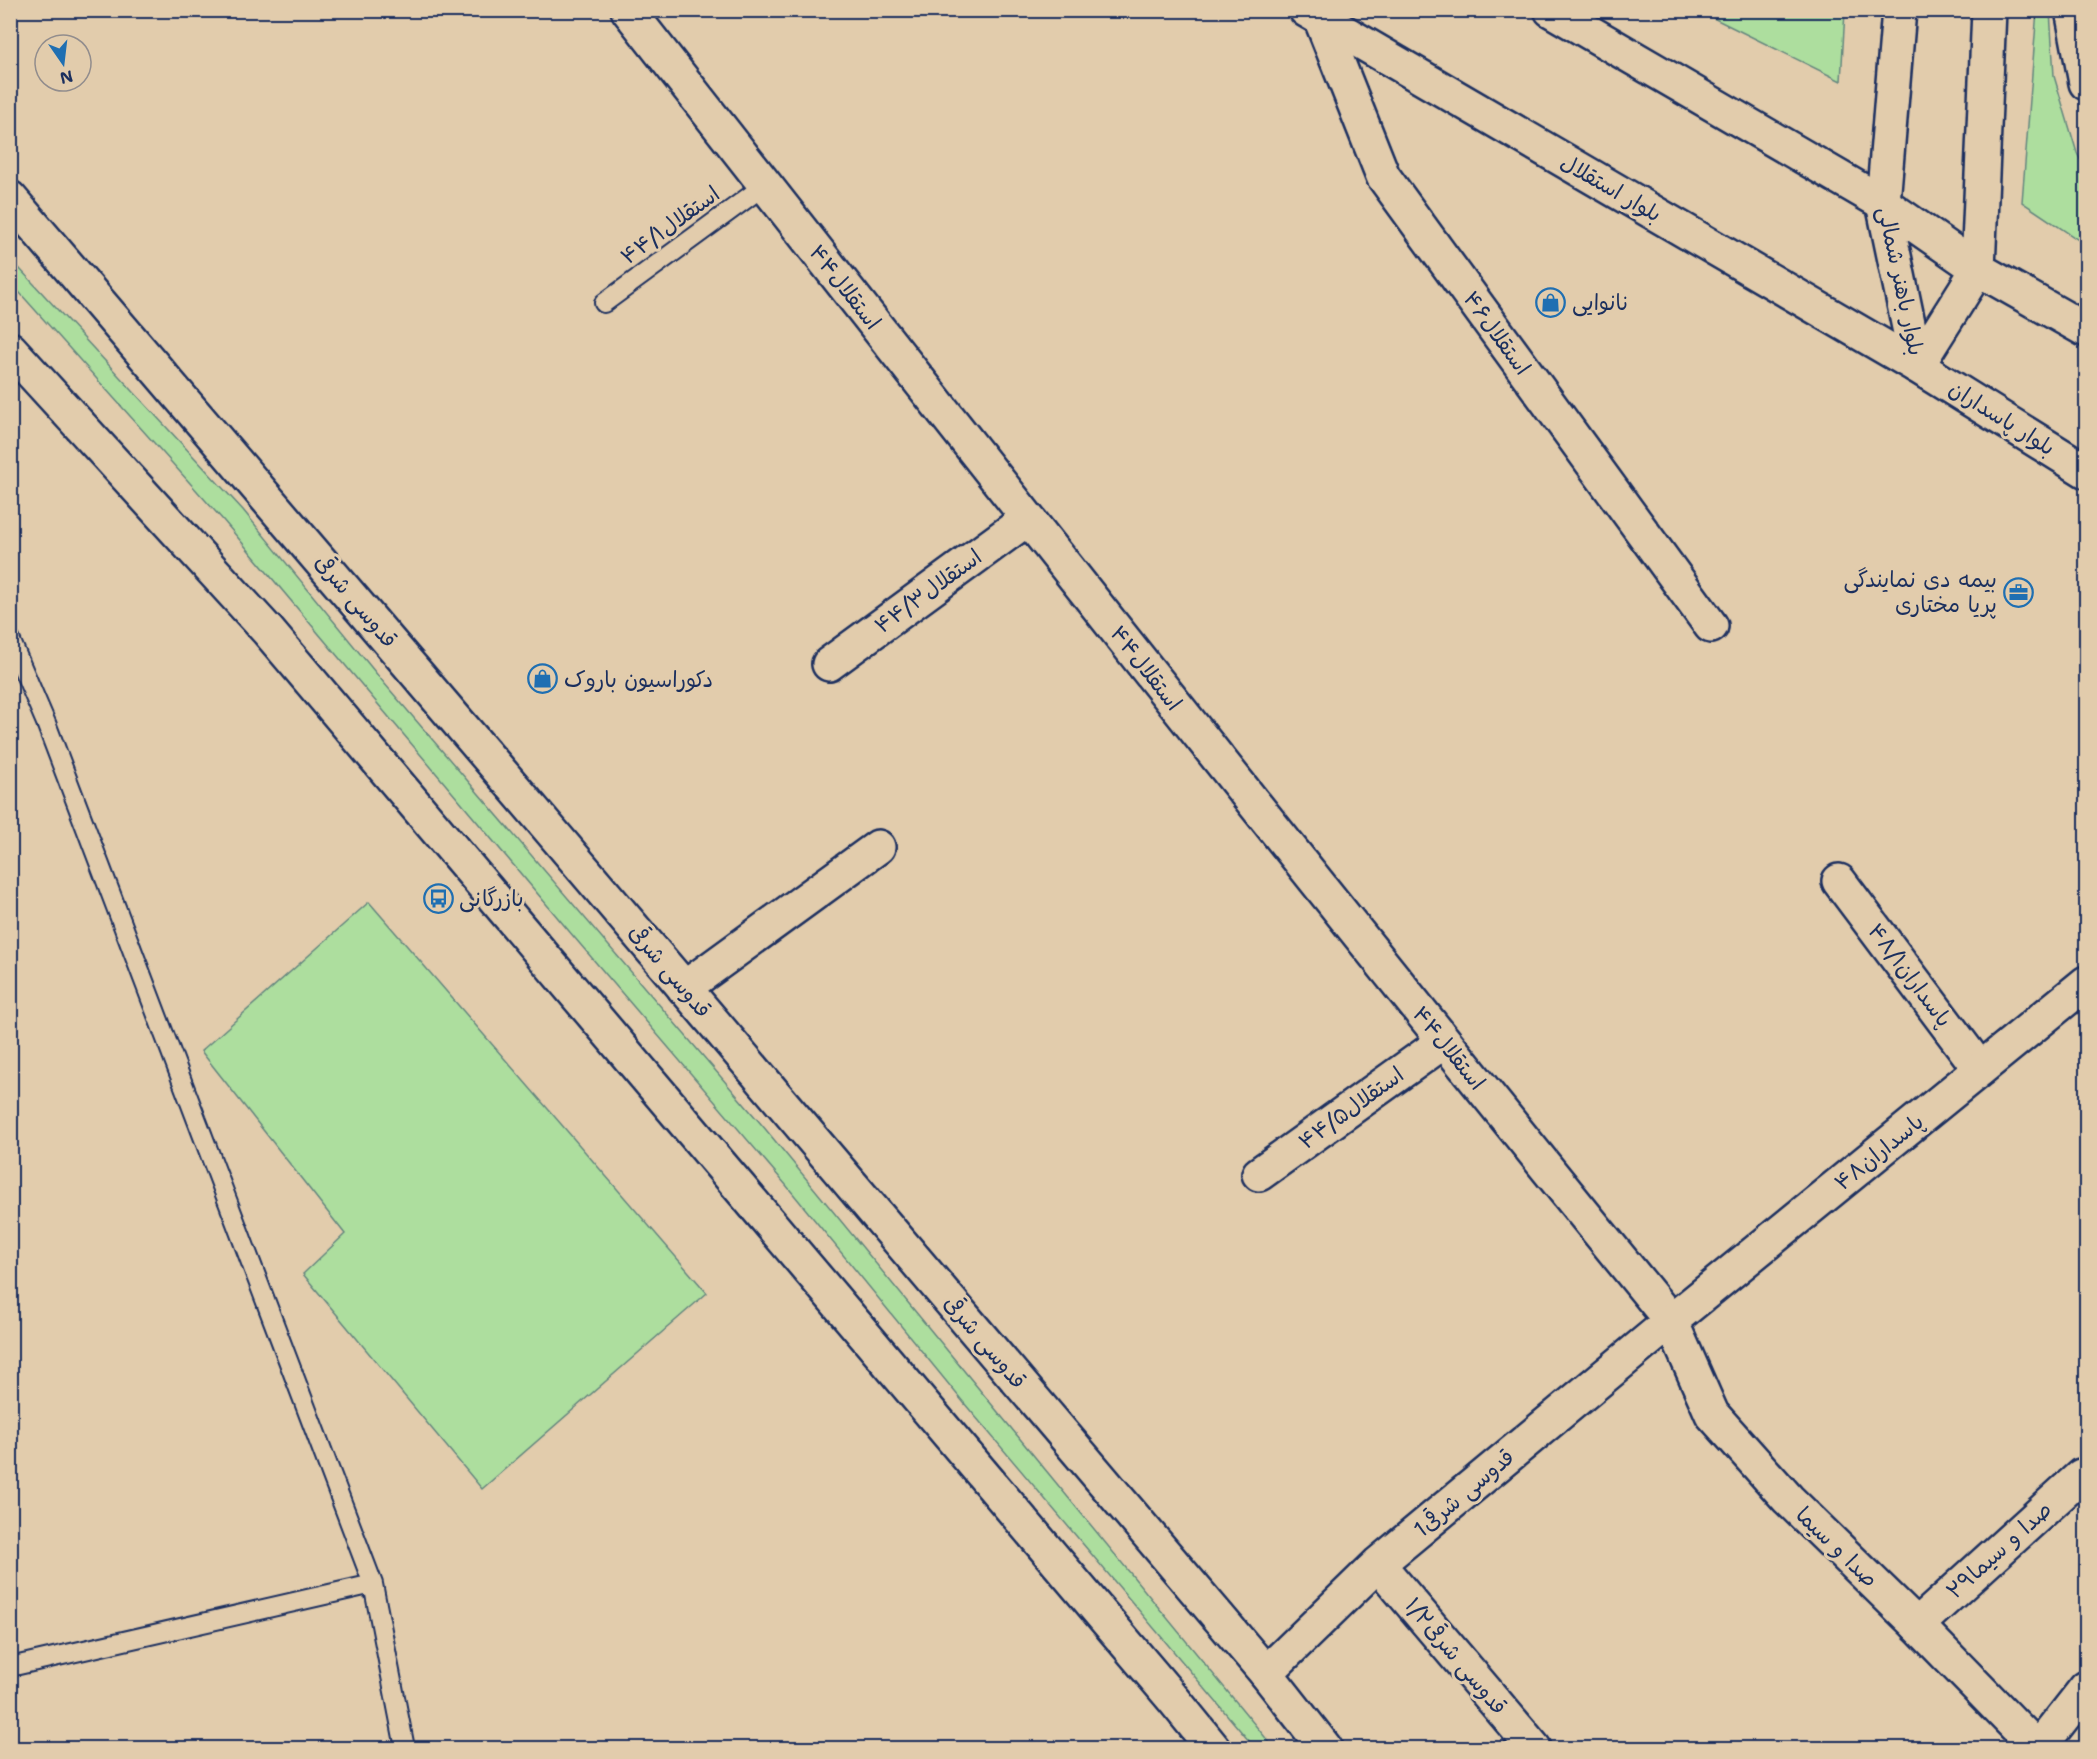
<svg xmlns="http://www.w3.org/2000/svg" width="2097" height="1759" font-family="'Shantell Sans','Playpen Sans Arabic',sans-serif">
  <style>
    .green { fill: #adde9e; stroke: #64867e; stroke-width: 1.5 }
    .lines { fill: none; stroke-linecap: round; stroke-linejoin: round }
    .lane-casing { stroke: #1b2f5e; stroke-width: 22 }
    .street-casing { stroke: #1b2f5e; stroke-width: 38 }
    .secondary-casing { stroke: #1b2f5e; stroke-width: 38 }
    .primary-casing { stroke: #1b2f5e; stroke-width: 38 }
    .lane { stroke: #e2ccac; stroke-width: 18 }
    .street { stroke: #e2ccac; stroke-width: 33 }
    .secondary { stroke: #e2ccac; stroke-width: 33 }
    .primary { stroke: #e2ccac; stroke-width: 33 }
    .labels { text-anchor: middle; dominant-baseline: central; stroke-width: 6; stroke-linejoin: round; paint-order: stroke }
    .street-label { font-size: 22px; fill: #1b2f5e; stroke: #e2ccac }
    .poi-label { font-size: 22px; fill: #1b2f5e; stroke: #e2ccac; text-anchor: start }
  </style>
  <rect width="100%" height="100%" fill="#e2ccac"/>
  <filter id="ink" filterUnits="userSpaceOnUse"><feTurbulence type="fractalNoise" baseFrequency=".0167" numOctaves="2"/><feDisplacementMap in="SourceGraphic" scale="12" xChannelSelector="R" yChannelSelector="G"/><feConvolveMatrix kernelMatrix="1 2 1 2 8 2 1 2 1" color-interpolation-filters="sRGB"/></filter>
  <g filter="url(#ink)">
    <path class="green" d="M2037,10L2050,11L2054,76L2077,153L2086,171V245L2022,202Z
      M1699,11H1845L1841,81Z
      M19,268L243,510L384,683L762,1125L1274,1748H1255L964,1403L786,1185L574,937L223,520L11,283V273Z
      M369,902L707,1293L482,1489L303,1274L345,1234L201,1051Z"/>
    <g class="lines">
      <defs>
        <path id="lane" d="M604,303L765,185
          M10,639L46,723L373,1584
          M10,1667L373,1584L405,1748"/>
        <path id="street" d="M628,10C973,450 1318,888 1671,1321L1378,1564L1266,1673
          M1321,20L1383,176L1711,626
          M829,664L1027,519
          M1839,881L1980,1069
          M684,988L878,847
          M1259,1174L1443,1042
          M1378,1564L1534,1748
          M1917,1625L2081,1476
          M2039,1748L2086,1688"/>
        <path id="secondary" d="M1306,10L1917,366
          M1551,10L1883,203
          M10,198L546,825L1266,1673L1325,1748
          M10,349L268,631L1174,1700L1213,1748
          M2037,1748L1917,1625L1788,1499L1712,1414L1671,1321L2086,983"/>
        <path id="primary" d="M1899,10L1883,203L1917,366
          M2072,10L2086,83
          M1883,203L1978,269L2086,330
          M1917,366L1978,269L1989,10
          M1917,366L2086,471"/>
      </defs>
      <use href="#lane" class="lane-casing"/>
      <use href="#street" class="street-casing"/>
      <use href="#secondary" class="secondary-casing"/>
      <use href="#primary" class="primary-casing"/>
      <use href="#lane" class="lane"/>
      <use href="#street" class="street"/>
      <use href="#secondary" class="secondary"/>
      <use href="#primary" class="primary"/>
    </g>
  </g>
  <defs>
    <symbol id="shop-ring" viewBox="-11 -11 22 22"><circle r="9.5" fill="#e2ccac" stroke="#1f6fb2" stroke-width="1.5"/><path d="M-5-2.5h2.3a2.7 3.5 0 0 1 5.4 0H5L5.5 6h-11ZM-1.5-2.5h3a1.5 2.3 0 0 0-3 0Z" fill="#1f6fb2"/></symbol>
    <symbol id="office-ring" viewBox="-11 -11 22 22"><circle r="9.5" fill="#e2ccac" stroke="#1f6fb2" stroke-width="1.5"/><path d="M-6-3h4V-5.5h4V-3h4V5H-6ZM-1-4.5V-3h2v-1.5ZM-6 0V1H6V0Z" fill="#1f6fb2"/></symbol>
    <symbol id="bus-ring" viewBox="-11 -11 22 22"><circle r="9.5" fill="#e2ccac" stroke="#1f6fb2" stroke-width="1.5"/><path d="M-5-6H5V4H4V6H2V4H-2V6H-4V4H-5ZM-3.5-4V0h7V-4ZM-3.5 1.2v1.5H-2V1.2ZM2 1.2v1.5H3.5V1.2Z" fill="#1f6fb2"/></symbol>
  </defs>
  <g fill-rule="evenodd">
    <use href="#shop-ring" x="1534" y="286" width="33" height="33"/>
    <use href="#office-ring" x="2002" y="576" width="33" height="33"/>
    <use href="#shop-ring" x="526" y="662" width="33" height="33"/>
    <use href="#bus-ring" x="422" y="882" width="33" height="33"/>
  </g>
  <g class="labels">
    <g class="street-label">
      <text transform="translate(1611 188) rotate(30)">بلوار استقلال</text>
      <text transform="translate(670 225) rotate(-36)">استقلال۴۴/۱</text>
      <text transform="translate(1901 281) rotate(78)">بلوار باهنر شمالی</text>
      <text transform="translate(845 287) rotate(52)">استقلال۴۴</text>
      <text transform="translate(1497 333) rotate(54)">استقلال۴۶</text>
      <text transform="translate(2002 418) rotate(32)">بلوار پاسداران</text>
      <text transform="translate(928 591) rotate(-36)">استقلال۴۴/۳</text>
      <text transform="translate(356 601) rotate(50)">قدوسی شرقی</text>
      <text transform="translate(1146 668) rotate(52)">استقلال۴۴</text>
      <text transform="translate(670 971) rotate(50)">قدوسی شرقی</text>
      <text transform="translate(1910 975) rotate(53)">پاسداران۴۸/۱</text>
      <text transform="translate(1449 1048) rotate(51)">استقلال۴۴</text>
      <text transform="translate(1351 1108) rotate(-36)">استقلال۴۴/۵</text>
      <text transform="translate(1879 1152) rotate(-39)">پاسداران۴۸</text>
      <text transform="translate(985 1342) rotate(50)">قدوسی شرقی</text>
      <text transform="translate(1464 1493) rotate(-40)">1قدوسی شرقی</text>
      <text transform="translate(1837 1547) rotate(44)">صدا و سیما</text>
      <text transform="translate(1999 1550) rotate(-42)">صدا و سیما۲۹</text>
      <text transform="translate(1456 1656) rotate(50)">قدوسی شرقی۱/۲</text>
    </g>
    <g class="poi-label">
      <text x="1572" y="302">نانوایی</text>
      <text x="1997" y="579" text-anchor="end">بیمه دی نمایندگی<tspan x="1997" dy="25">پریا مختاری</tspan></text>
      <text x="564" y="679">دکوراسیون باروک</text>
      <text x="459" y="898">بازرگانی</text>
    </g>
  </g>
  <rect width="2097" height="1759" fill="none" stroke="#e2ccac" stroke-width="36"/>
  <rect x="18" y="18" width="2061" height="1723" fill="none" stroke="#1b2f5e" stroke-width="2" filter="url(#ink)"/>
  <g transform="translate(63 63) rotate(166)"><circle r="28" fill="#e2ccac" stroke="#928d8d" stroke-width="1.5"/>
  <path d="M0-4.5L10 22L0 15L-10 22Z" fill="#1f6fb2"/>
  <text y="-9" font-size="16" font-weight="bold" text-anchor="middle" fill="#1b2f5e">N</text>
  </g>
</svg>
